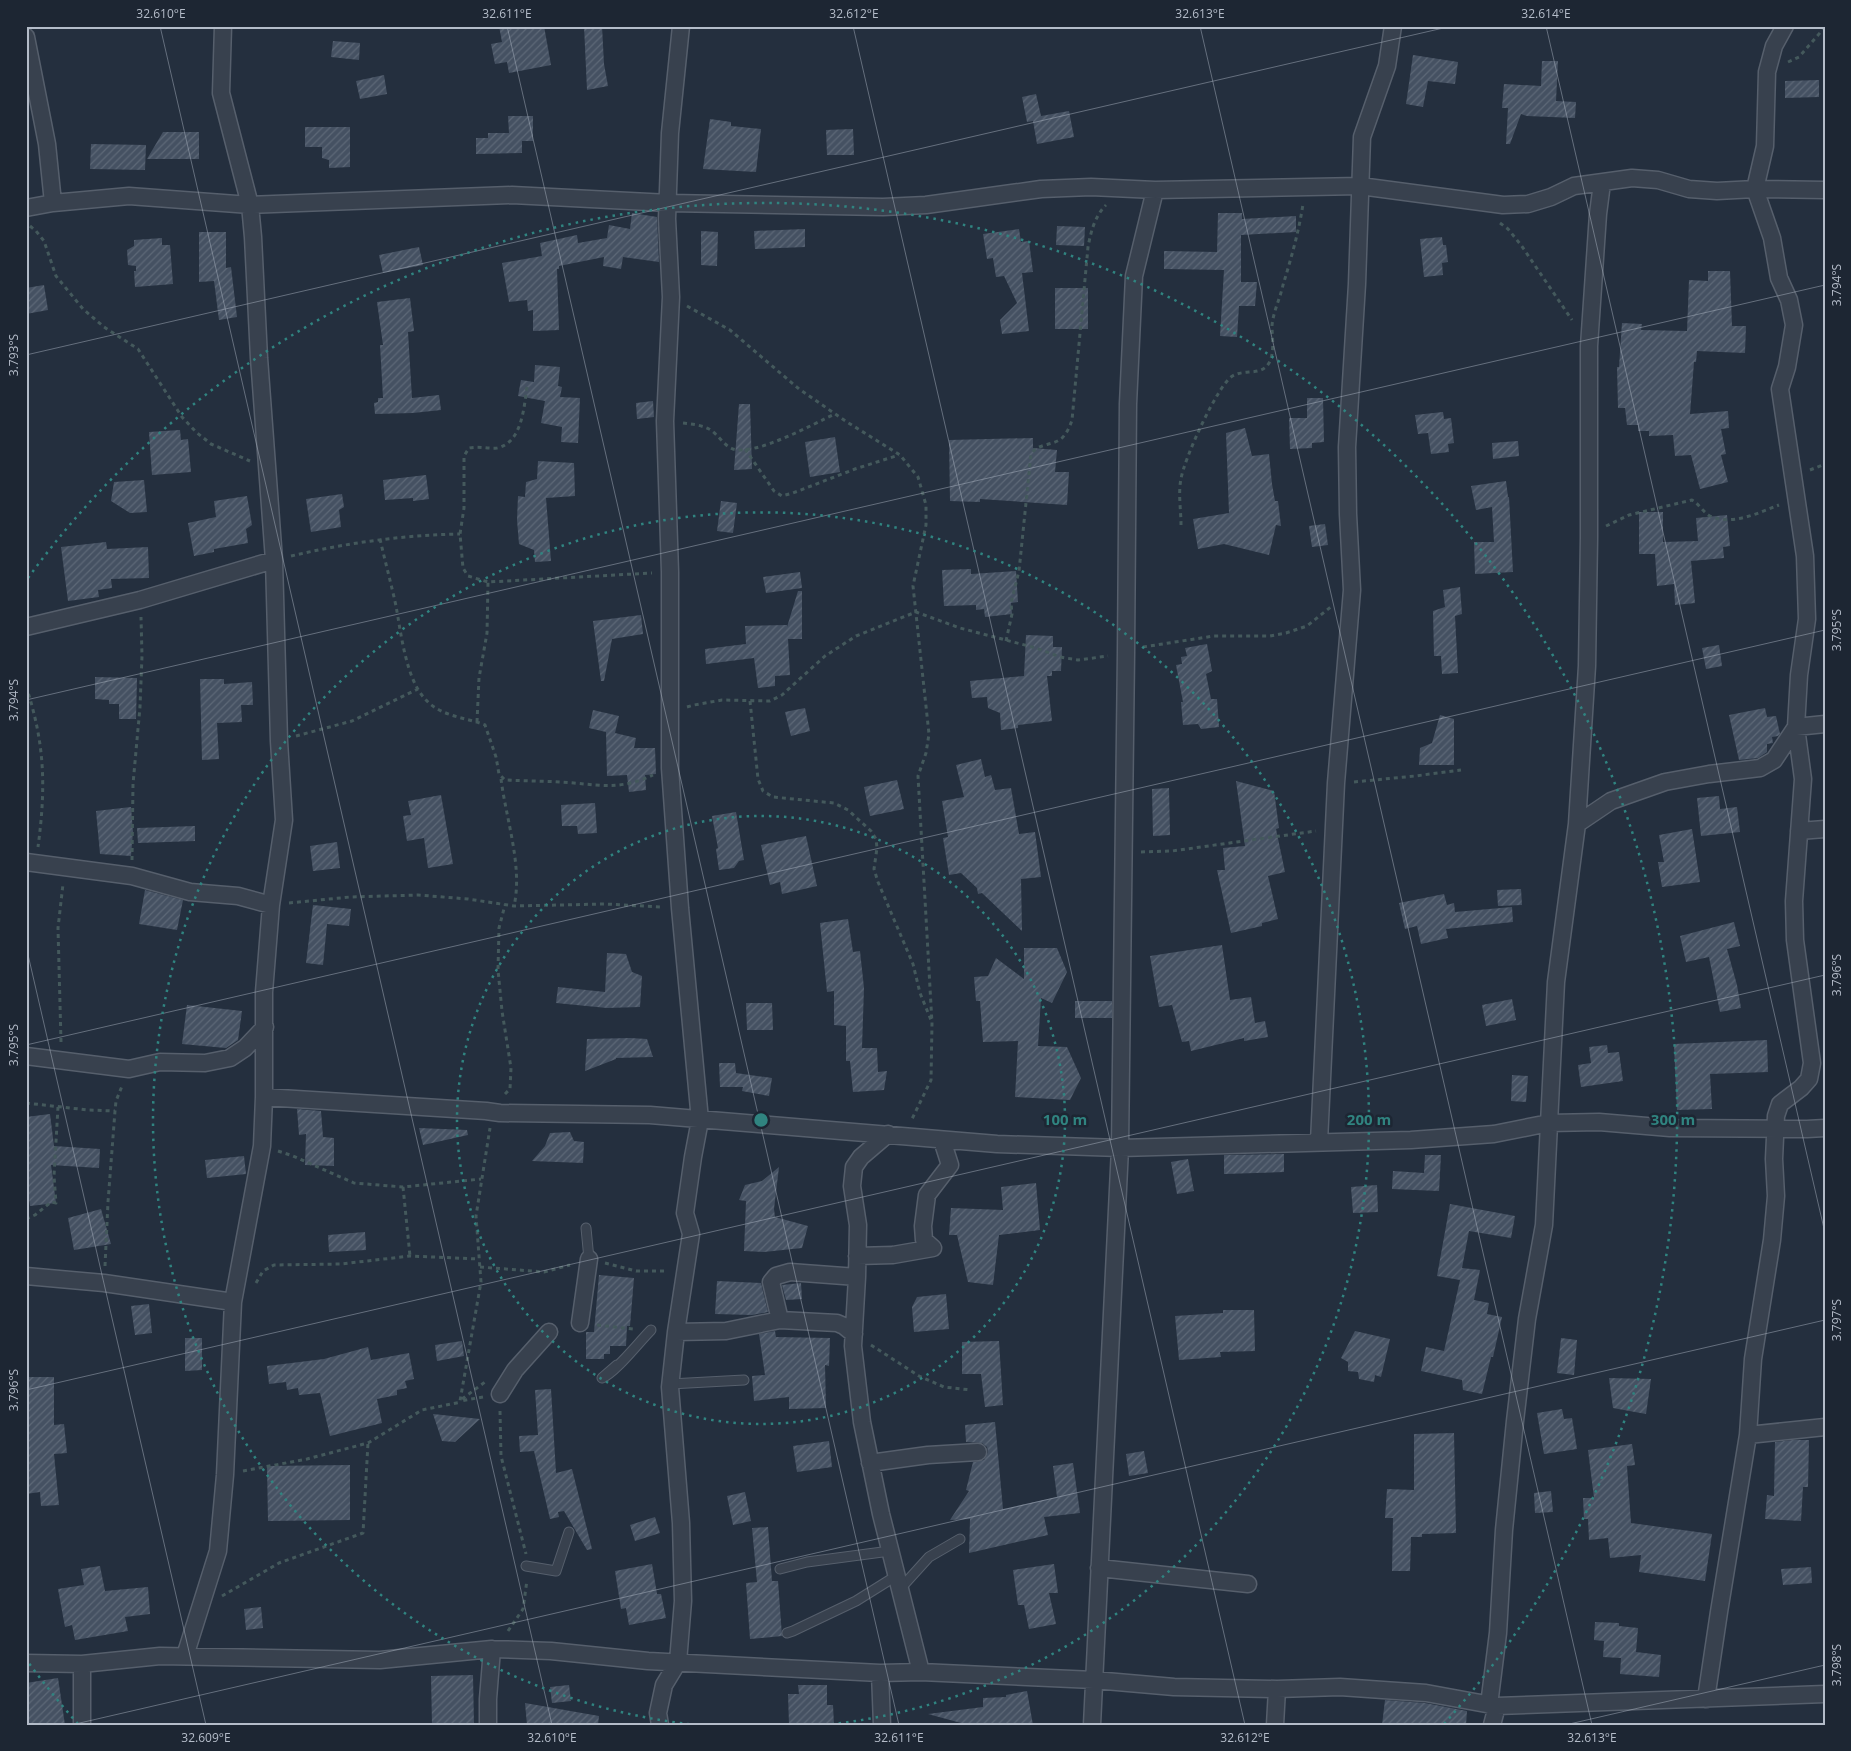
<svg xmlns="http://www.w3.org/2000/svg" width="1851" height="1751" font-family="'Open Sans',sans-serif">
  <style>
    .building { fill: url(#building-hatch) }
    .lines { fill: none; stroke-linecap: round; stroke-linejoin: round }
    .lane-casing { stroke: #565f6c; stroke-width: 11 }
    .street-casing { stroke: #565f6c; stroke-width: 19 }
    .path { stroke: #44595c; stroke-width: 3; stroke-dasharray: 4 4; stroke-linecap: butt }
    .lane { stroke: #38414e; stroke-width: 9 }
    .street { stroke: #38414e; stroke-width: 16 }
    .ticks { fill: none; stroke: #b4bcc9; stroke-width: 1; stroke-opacity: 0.45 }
    .ring { fill: none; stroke: #308480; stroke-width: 2.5; stroke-dasharray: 2.5 5 }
    .centre { fill: #308480; stroke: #1d2633; stroke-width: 2.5 }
    .ring-label { font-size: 15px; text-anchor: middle; font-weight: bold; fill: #308480; stroke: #1d2633; stroke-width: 5; stroke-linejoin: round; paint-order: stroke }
    .neatline { fill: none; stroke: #b4bcc9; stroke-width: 2 }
    .ticks-label { font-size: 12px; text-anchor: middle; fill: #b4bcc9 }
  </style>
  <defs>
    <pattern id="building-hatch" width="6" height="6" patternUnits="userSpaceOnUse" patternTransform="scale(1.25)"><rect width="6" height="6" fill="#455162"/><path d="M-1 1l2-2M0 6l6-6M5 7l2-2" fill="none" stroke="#5d6877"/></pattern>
  </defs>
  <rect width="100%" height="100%" fill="#242f3e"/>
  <path class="building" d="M499,26H544L551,65L509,73L507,62L495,64L491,44L502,42Z
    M584,26H602L604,64L608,86L587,90Z
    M333,41L360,43L359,60L331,57Z
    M1413,55L1458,62L1455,84L1428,81L1423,107L1406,104Z
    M1542,61H1558L1556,101L1576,102L1575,118L1527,116L1521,114L1510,144H1506L1508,108H1502L1504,84L1541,86Z
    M384,75L387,94L360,99L356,81Z
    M1819,80V97L1785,98V81Z
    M1036,94L1041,116L1069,111L1074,137L1037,144L1033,121L1027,122L1022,97Z
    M508,116H533V141H522V153L476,154V138H488V133H509Z
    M710,119L731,122V126L761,129L756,172L703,169Z
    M305,127H350V167L329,168V160L322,158V147H305Z
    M853,129L854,155H827L826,130Z
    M163,132H199V159H147Z
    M91,144L146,145L145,170L90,169Z
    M632,213L657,217L659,262L623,257L621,269L603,266L604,257L559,266V269H557L559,330L533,331V310L528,311L527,300L509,302L502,263L542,256L540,243L577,235L578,243L607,238L609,225L630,229Z
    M1218,213H1242V219L1296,216V232L1241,235V282H1257L1255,306H1239L1237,337L1220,336L1224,270L1164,269V251L1217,252Z
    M1057,226L1085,227L1084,246L1056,245Z
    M805,229V247L755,249L754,231Z
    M1019,229L1021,242L1029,241L1033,272L1022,273L1029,331L1002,334L1000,320L1017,303L1004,276L996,277L993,258L987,259L983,234Z
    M701,231L718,232L717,266L701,265Z
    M199,232H226V268L231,267L237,317L219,320L214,281L199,282Z
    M1442,237L1443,245H1446L1448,262L1442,263L1443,275L1424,277L1420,239Z
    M162,238V245H170L173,284L135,287L134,271H136V266L128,265L127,250L134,246V240Z
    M419,247L423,265L383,273L379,255Z
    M1708,271H1730L1732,326H1746L1745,353L1697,351L1696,362H1694L1690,414L1728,411L1729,428L1721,429L1726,454L1721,455L1728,482L1700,489L1691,455L1675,456L1673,435L1649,436V431H1638V425H1627L1625,408H1618L1617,367H1619L1622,323L1642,324L1641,330L1687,331L1689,280L1708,281Z
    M44,285L48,310L26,314V288Z
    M1055,288H1088V329H1055Z
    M410,298L414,331L408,332L412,398L439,395L441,410L413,413L375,414L374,403L378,402V398H383L380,345H383L377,302Z
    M535,365L560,367L558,386L562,387L560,397L580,398L578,443L561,442L562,427L541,423L545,401L518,396L521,380L534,382Z
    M1307,398H1323L1324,442L1312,443V448L1290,449L1289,418H1307Z
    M653,401L654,417L637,419L636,403Z
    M739,404H750L752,469L734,470Z
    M1443,412L1444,419L1451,418L1454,443L1448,444L1449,452L1431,454L1428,433L1418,434L1415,415Z
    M1245,428L1252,456L1269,454L1272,484L1275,501H1278L1281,526L1276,525L1269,555L1224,544L1198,549L1193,519L1229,513L1226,433Z
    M180,430L181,440L188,439L191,472L152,475L149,432Z
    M835,437L840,472L810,477L805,442Z
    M1033,438V448L1057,450L1055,472H1069L1067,505L980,499V502L950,501L949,440Z
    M1518,441L1519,456L1493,459L1492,443Z
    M538,461L574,463L575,496L546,498L551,561L535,562L534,550L519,544L517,520L518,496L525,497L526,482L537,479Z
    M426,475L429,499L413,501V498L385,500L383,480Z
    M144,480L147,512L130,513L111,501L114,482Z
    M1506,481L1508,497H1509L1513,572L1475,574L1474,542H1494L1492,507L1476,510L1471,486Z
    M342,494L344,507L339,510L341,527L311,532L306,499Z
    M247,496L252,525L246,529L248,543L214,549V552L194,556L188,523L216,517L214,501Z
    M721,501L737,503L733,533L717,531Z
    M1639,512H1663V542L1698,541L1696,518L1727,515L1730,546L1723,547L1724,558L1691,561L1695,603L1675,605L1674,584L1657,586L1655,554H1639Z
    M1325,524L1328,545L1312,547L1309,526Z
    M106,542L107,549L148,547L149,578L111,579L112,588L98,590L99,597L68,601L61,547Z
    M971,569V574L1016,571L1018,602L1011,603L1012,614L985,617L984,609L976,610V605L944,606L942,570Z
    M800,572L802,588L766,593L763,577Z
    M1460,587L1462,614L1455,616L1458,673L1442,674L1441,656H1434L1433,611L1445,607L1443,590Z
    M798,591H802V639H788L790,675L775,676V686L758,688L754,658L706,664L705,649L746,644L745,626L787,625V627Z
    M641,615L643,634L612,639L604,681H601L593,621Z
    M1026,635L1053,636V647H1062L1061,671H1052V676H1047L1052,721L1018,725V728L1001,730L1000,713L988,708L987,697L972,698L970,681L1024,676Z
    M1207,644L1212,671L1206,674L1211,699H1217L1219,727L1201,729L1198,724L1183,725L1181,702H1183L1176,665L1182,664L1181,657L1187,656L1185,648Z
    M1719,645L1722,666L1706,669L1702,648Z
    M95,677L137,678L136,719H119V704H109V700L95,699Z
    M200,679H224V684L252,682L253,705H241L242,722L217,723L219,759L202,760Z
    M805,708L810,731L791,736L785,712Z
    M1765,708L1767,717L1776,716L1780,734L1778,736L1772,737L1773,743L1767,744V752L1758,758L1739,760L1729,715Z
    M593,710L619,716L615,733L636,738L634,748H655L656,774L645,775L646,790L629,792L627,775L607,776L606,732L589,728Z
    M1440,715L1454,719V765H1419L1420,748L1432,743Z
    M981,759L985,777L991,775L995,790L1011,788L1019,834L1035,832L1041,877L1021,879L1022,931L982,893L978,894L977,888L961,873L949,875L943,838L948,837L942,801L964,797L956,765Z
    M897,780L904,809L870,816L864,787Z
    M1236,781L1274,791L1279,828L1276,829L1285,872L1268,876L1278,919L1262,923V926L1231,933L1217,870H1225L1223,848L1245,846Z
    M1169,788L1170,835L1153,836L1152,789Z
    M441,795L453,864L428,868L424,838L407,841L403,816L411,815L408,801Z
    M1719,796L1720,809L1737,807L1740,832L1701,836L1697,798Z
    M595,803L597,833L578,834L577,826H562L561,805Z
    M131,807L133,832L131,856L100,854L96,811Z
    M736,812L744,860L739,861L734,868L719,870L716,849L718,848L712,816Z
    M195,826V841L138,843L137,828Z
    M1692,829L1700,882L1662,887L1658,862H1664L1659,835Z
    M806,836L817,886L782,894L780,882L770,885L761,845Z
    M337,842L340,868L313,871L310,846Z
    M1521,889L1522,905L1498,906L1497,890Z
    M145,890L183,900L177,930L139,924Z
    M1444,894L1447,905L1454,903L1455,912L1512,907L1513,922L1446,929L1448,938L1421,944L1417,926L1405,929L1399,903Z
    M313,905L351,909L349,926L327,924L323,965L306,963Z
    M848,919L853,952L860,951L864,988L862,1048H877L878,1072L887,1071L884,1090L853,1092L850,1061H846V1026L834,1025V991L827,992L820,923Z
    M1734,922L1740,946L1727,949L1737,985L1741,1008L1720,1012L1709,957L1686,962L1680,936Z
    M1222,945L1230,1000L1251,997L1255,1023L1265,1021L1268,1037L1244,1041V1038L1191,1051L1189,1041L1182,1042L1172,1005L1159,1007L1150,956Z
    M1024,948H1057L1067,972L1052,1003L1041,998L1038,1046L1067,1047L1081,1078L1070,1100L1015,1097L1018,1041L983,1042L980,1001H976L974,977L988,976L996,958L1024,979Z
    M607,953L626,954L632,972L642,976L640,1007L607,1008L556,1003L558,987L605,992Z
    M1512,999L1516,1020L1486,1026L1482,1005Z
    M1075,1001H1112V1018H1075Z
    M746,1003H772L773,1030H747Z
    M187,1005L242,1011L238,1040L226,1048L182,1044Z
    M630,1038L647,1039L653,1057L616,1058V1059L585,1071L587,1039Z
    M1767,1040L1768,1072L1710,1074L1712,1109L1677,1110L1674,1044Z
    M1607,1045L1608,1053L1619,1052L1623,1081L1581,1087L1578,1065L1591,1063L1589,1047Z
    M719,1063H735L736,1073L772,1078L769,1096L742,1091L743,1087H720Z
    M1512,1075L1528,1076L1526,1102L1511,1101Z
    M297,1109L321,1111L323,1137L334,1138V1166L305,1165L306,1134L299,1135Z
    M50,1114L54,1146L100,1149L99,1168L51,1165L56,1203L30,1206L28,1191H26V1117Z
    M419,1128L467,1130L468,1135L423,1145Z
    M570,1132L574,1141L584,1142L583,1163L532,1161L545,1146L550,1133Z
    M1284,1154V1172L1224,1174V1155Z
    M1425,1155H1441L1439,1191L1392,1189L1393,1171L1424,1173Z
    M244,1156L246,1174L207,1178L205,1160Z
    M1188,1159L1194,1191L1177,1194L1171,1162Z
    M779,1167L774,1209L775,1217L808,1226L802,1248L764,1252L744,1251L746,1201L739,1200L745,1185L762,1181Z
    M1036,1183L1040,1230L999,1235L993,1285L968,1282L957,1235H949L951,1208L1003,1210L1001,1187Z
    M1377,1185L1378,1212L1353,1213L1351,1187Z
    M1450,1204L1515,1216L1511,1238L1469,1231L1462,1268L1480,1270L1474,1300L1489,1303L1487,1314L1502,1317L1493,1357H1491L1482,1394L1463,1390L1462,1380L1421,1371L1426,1347L1444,1351L1460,1280L1437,1276Z
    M101,1209L111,1244L74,1250L68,1218Z
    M365,1232L366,1250L329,1252L328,1235Z
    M599,1275L634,1278L630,1326H627L626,1346H610V1354H604V1359H586V1332H594Z
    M717,1281L761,1283L768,1312L752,1315L715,1314Z
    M801,1283L802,1299L786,1300L782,1285Z
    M946,1294L949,1329L914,1332L912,1307L917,1297Z
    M149,1304L152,1333L135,1335L131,1306Z
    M1223,1310H1254L1255,1351L1220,1352L1221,1357L1179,1360L1175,1316L1223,1313Z
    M775,1331L776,1337L830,1338L829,1366L825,1365L826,1408L789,1409V1397L754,1401L752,1376L765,1375L759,1334Z
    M1355,1331L1390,1339L1381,1377L1375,1375L1374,1382L1359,1379L1358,1372L1348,1371V1362L1341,1358Z
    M185,1338H202V1370L185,1371Z
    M1561,1338L1577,1340L1574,1375L1557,1373Z
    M462,1341L464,1356L437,1361L435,1345Z
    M999,1341L1003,1405L985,1407L981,1374H962V1342Z
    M368,1347L371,1360L409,1353L414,1379L405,1381L407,1388L397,1390V1395L377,1399L382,1423L330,1436L320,1393L299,1395L298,1388L287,1390L286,1382L269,1384L267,1366L324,1359Z
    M26,1377H54V1425L64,1424L67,1453L54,1454L59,1505L41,1506L40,1492L26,1494Z
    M1609,1378L1651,1379L1646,1414L1613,1408Z
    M551,1389L556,1473L572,1469L592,1549L587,1550L564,1511L558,1512L559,1517L550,1519L534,1451L520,1452L519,1436L538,1435L535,1390Z
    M1562,1409L1564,1419L1572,1418L1577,1449L1544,1454L1537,1413Z
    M433,1414L480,1419L455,1442L442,1441Z
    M995,1422L1003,1509L1057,1497L1053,1466L1073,1463L1080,1513L1044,1517L1048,1535L969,1553L970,1519L950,1520L969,1491L966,1490L973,1462L984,1460L988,1452L987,1447L982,1443L966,1442L965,1425Z
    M1454,1433L1456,1533L1422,1534V1537H1411L1410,1571H1392L1393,1518H1385L1387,1489L1414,1490V1434Z
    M1793,1440H1809L1808,1487H1803L1801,1521L1765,1519L1767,1495L1774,1496L1775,1442Z
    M829,1441L832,1467L797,1472L793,1446Z
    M1632,1444L1635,1465L1627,1466L1631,1523L1712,1534L1705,1581L1639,1572L1641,1555L1610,1558L1608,1538L1589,1540L1588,1519H1584L1583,1498H1594L1588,1450Z
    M1144,1451L1148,1473L1129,1476L1126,1454Z
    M350,1465V1520L268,1521L267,1466Z
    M1551,1491L1553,1512L1535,1513L1534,1493Z
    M745,1492L751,1521L733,1525L727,1496Z
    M655,1517L660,1533L635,1541L630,1525Z
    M768,1527L772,1581H778L782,1636L750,1639L746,1583L757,1582L752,1528Z
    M652,1564L657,1594H661L666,1618L629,1625L626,1608L621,1609L615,1571Z
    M1054,1564L1058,1593H1049L1056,1624L1029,1629L1024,1605H1018L1013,1570Z
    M100,1566L105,1591L148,1587L150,1614L125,1617L128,1631L75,1640L72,1625L65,1627L58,1589L84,1585L81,1569Z
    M1811,1567L1812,1583L1783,1585L1781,1569Z
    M261,1607L263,1628L246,1630L244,1609Z
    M1595,1622L1619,1623V1626L1638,1628L1636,1652L1661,1655L1659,1677L1620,1674L1621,1658L1603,1657L1604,1641L1594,1640Z
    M473,1675L474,1725H432L431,1676Z
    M58,1678L65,1725H26V1683Z
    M569,1685L571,1701L552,1703L550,1687Z
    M798,1685H827V1705H833L834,1725H789L788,1694H799Z
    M1027,1691L1033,1725H961V1723L928,1714L983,1707V1698L1006,1697V1695Z
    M1385,1700L1425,1703L1467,1711L1466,1725H1382Z
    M525,1703L599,1716L598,1725H527Z"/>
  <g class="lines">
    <defs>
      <path id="lane" d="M586,1228L589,1259
        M617,1365L602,1378C616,1372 639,1342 651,1330
        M670,1384L744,1380
        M526,1566L556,1571L569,1532
        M780,1569L807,1562L890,1551
        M900,1589L929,1557L960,1539
        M787,1633L793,1631L856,1601L896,1576"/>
      <path id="street" d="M26,37L47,144L53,203
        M26,208L53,203L129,196L250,205L512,195L669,203L883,207L926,205L1041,189L1091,187L1155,190L1360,186L1503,205L1528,204L1551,197L1574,186L1632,178L1658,180L1689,189L1717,191L1755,189L1825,190
        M26,627L140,600L274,560
        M1577,824L1611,801L1665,782L1709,774L1760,768L1774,760L1796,727L1825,724
        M1799,831L1825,829
        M26,862L132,876L190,892L238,896L271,905
        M26,1056L129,1069L160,1062L205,1063L230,1058L245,1048L265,1027
        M264,1097L486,1111L500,1113L650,1115L997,1144L1120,1148L1411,1140L1494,1134L1549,1123L1599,1122L1670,1128L1807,1129L1825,1128
        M888,1134L861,1157L854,1167L852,1186L858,1225L857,1277L853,1346L862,1422L881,1514L921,1672
        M1319,1142L1336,783L1352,590L1348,514L1347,447L1357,284L1362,137L1387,66L1393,26
        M857,1256L893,1255L933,1248L924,1240L923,1226L927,1195L950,1165L942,1140
        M26,1276L104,1283L233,1302
        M780,1320L771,1282L776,1276L790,1272L857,1277
        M580,1323L589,1259
        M676,1332L726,1331L780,1320L837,1323L844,1326L854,1334
        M500,1394L515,1370L549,1332
        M1748,1435L1825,1427
        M870,1463L928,1455L978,1452
        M1099,1568L1248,1584
        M185,1656L218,1551L225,1475L233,1302L262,1146L264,1097V992L271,905L284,820L279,741L274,560L259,358L253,237L250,205L221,93L223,26
        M26,1663L82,1664L160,1656L380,1660L492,1649L551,1651L648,1661L880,1673L921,1672L1094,1680L1174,1687L1277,1689L1340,1687L1426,1693L1497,1706L1825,1694
        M82,1664V1725
        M880,1673L882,1725
        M1706,1699L1719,1612L1748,1435L1753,1359L1772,1240L1776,1196L1774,1159L1776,1116L1780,1104L1801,1088L1809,1079L1812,1063L1795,940L1794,901L1803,779L1796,727L1799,675L1807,619L1805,556L1780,389L1787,367L1794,325L1789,300L1779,278L1772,238L1755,189L1765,146L1767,72L1774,46L1785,26
        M1489,1705L1498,1633L1504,1530L1515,1421L1527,1319L1544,1225L1556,982L1577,824L1587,666L1589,538V346L1598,214L1602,183
        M488,1725V1699L492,1649
        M660,1725L658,1713L664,1685L678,1662L683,1601L681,1523L670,1387L676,1332L691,1234L685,1213L693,1157L700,1120L680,908L670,768V572L665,421L671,297L667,219L670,133L681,26
        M1092,1725L1120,1148L1126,653L1128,404L1134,276L1155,190
        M1275,1725L1277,1689
        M1492,1725L1497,1706"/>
    </defs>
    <use href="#lane" class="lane-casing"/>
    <use href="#street" class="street-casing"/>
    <path class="path" d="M1788,62L1799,57L1825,27
      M1500,223L1508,229L1521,245L1572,320
      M30,226L36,231L44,241L56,276L83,309L104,327L138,349L182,417L196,432L211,444L250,461
      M687,306L730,330L799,389L847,422L900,455L918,477L926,505V525L913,586L929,734L926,753L918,776L932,1023L931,1080L912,1119
      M527,387C524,407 522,443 497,448C488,449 479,446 469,448L464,456V508L460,534L463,568L468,576L488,582L652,573
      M683,423C692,424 701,425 709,429C718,434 724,446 733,449C756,456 813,424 835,414
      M745,449L774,491L782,496L793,493L855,469L899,455
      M1810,470L1825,464
      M1181,525C1181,510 1178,493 1181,479C1184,459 1216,389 1231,377C1243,368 1261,377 1269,363C1275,352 1272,338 1272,326C1273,312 1280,299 1283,285C1291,259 1299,231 1303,204
      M1606,526L1629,515L1692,500C1699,504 1703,512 1710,516C1732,526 1758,513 1779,505
      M380,539C385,561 391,583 396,606C401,633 406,680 426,700C442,717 465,717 485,725L496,757L499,774L505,780C528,781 551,781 574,783C606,786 622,789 653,775
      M291,556C347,543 402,535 460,534
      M1006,641L1012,614L1011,603L1019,571L1031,454C1038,443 1053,446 1062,438C1067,433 1070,426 1072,420L1088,247C1091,231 1095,216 1106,205
      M1143,647L1214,636H1270L1286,633L1307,626L1332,606
      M26,686C45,744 46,787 38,847
      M750,701L758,779L763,791L773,797L834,803L848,810L871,831L876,839L877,848L874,869L878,882L913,964L920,993L931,1020
      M687,707L694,705L722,700L770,701L782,695L825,656L856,636L916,612L960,628L1036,648L1060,657L1078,660L1108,656
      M477,722L479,678L487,633L488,582
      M296,736L352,721L418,689
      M501,779C506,819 523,867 514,906
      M1354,782L1415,776L1461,770
      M1141,852L1172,851L1316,831
      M132,860L133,784L140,707L142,656L141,617
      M289,903L350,897L418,895L468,899L514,906L605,904L662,907
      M61,1042L58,928L63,884
      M505,1094L510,1089L511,1068L502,1011L498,970L499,928L505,905
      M26,1103L88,1110L115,1111
      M278,1151L293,1156L354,1183L403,1187L481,1179
      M403,1187L410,1256
      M26,1219L35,1215L51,1202L56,1203L54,1176L58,1107
      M605,1263L636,1271H668
      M105,1266L108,1202L115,1111L116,1101L122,1086
      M480,1267L544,1272L570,1265
      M256,1283L263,1271L274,1265L341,1264L410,1256L479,1259
      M597,1325L633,1329
      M871,1345L919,1376L944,1387L971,1390
      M483,1397L460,1401L481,1282L476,1216L490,1128
      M462,1399L485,1382
      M500,1411L501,1456L526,1554
      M243,1471L307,1459L368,1443L422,1410L461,1402
      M222,1596L279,1563L363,1533L368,1443
      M508,1631L523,1609L527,1580"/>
    <use href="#lane" class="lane"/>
    <use href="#street" class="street"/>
  </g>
  <path class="ticks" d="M160,26L552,1725M507,26L899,1725M853,26L1245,1725M1200,26L1592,1725M1546,26L1825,1233M26,355L1452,26M26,700L1825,285M26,946L206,1725M26,1045L1825,630M26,1390L1825,975M71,1725L1825,1320M1565,1725L1825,1665"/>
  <g class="ring">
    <circle cx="761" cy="1120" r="304"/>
    <path d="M697 1725A608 608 0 1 1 825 1725"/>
    <path d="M78 1724A912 912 0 0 1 28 1662M28 578A912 912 0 1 1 1444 1724"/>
  </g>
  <circle cx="761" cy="1120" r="8" class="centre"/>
  <g class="ring-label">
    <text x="1065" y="1125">100 m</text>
    <text x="1369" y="1125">200 m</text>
    <text x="1673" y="1125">300 m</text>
  </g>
  <rect width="1851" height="1751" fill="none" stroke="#1d2633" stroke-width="55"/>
  <rect x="28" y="28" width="1796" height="1696" class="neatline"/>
  <g class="ticks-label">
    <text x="161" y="18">32.610°E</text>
    <text x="507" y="18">32.611°E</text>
    <text x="854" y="18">32.612°E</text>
    <text x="1200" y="18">32.613°E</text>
    <text x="1546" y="18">32.614°E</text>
    <text transform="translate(1837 285) rotate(-90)" y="4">3.794°S</text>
    <text transform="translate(14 355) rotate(-90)" y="4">3.793°S</text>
    <text transform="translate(1837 630) rotate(-90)" y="4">3.795°S</text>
    <text transform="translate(14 700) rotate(-90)" y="4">3.794°S</text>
    <text transform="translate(1837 975) rotate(-90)" y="4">3.796°S</text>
    <text transform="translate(14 1045) rotate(-90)" y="4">3.795°S</text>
    <text transform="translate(1837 1320) rotate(-90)" y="4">3.797°S</text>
    <text transform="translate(14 1390) rotate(-90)" y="4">3.796°S</text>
    <text transform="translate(1837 1665) rotate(-90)" y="4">3.798°S</text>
    <text x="206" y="1742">32.609°E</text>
    <text x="552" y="1742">32.610°E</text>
    <text x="899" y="1742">32.611°E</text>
    <text x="1245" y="1742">32.612°E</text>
    <text x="1592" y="1742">32.613°E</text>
  </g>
</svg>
